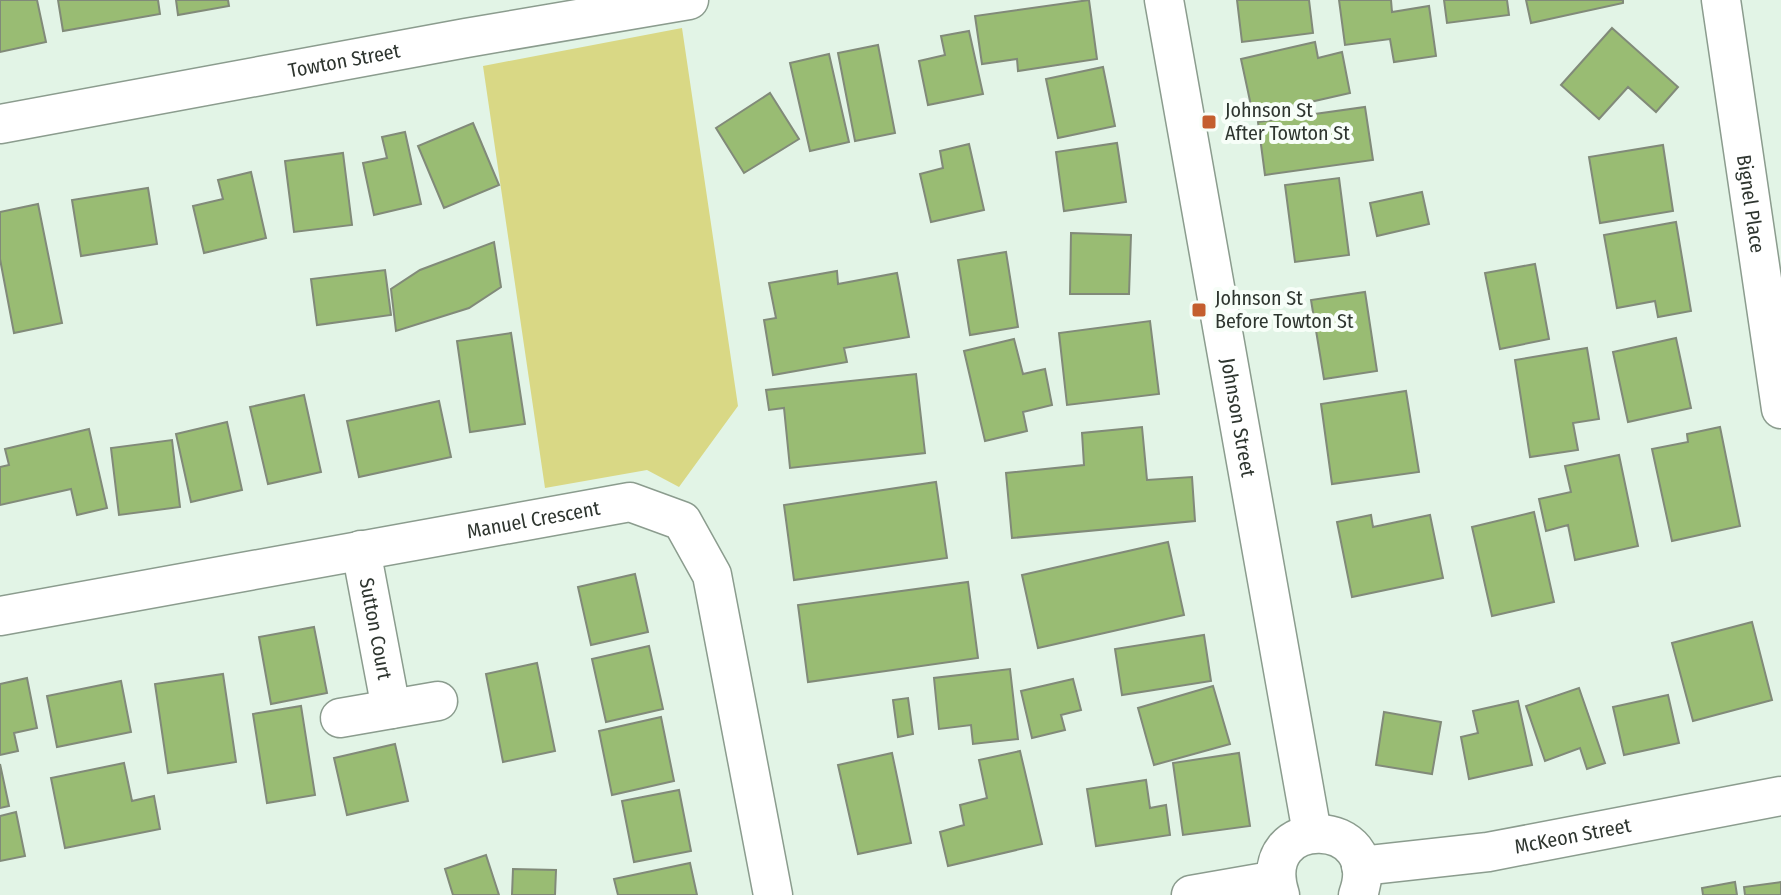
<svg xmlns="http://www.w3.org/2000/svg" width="1781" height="895" font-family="'Fira Sans Condensed',sans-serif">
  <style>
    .green { fill: #d9d885 }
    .building { fill: #99bc73; stroke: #818a79; stroke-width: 2 }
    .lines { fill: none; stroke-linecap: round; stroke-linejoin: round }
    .minor-casing { stroke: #8b9c8e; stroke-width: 41 }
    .minor { stroke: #fff; stroke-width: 38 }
    .poi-dot { fill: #c45e2e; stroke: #f7fef8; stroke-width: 3 }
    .labels { text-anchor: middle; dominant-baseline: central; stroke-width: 8; stroke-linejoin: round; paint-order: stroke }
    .street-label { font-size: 20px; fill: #2e352f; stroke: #f7fef8 }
    .poi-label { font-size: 20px; fill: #2e352f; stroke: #f7fef8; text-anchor: start }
  </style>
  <rect width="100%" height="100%" fill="#e2f4e6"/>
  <path class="green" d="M682,28L738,406L679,487L647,470L545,488L483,66Z"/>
  <path class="building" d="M0,0H37L46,42L0,52Z
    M58,0H158L160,14L63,31Z
    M176,0H228L229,6L178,15Z
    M1089,0L1097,59L1018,71L1017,59L982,64L975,16Z
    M1237,0H1309L1313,33L1242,42Z
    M1339,0H1391L1392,12L1429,6L1436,56L1394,62L1390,39L1345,45Z
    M1444,0H1507L1509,15L1447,23Z
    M1526,0H1623V3L1531,23Z
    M1612,28L1678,87L1656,112L1628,87L1599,119L1561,85Z
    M969,31L983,94L928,105L919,61L945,55L941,36Z
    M1315,42L1318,58L1342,52L1350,93L1253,115L1241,59Z
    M878,45L895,133L855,141L838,53Z
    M829,54L849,142L810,151L790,63Z
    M1103,67L1115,126L1058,138L1046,79Z
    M770,93L799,139L744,173L716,128Z
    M1365,107L1373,160L1265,175L1258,122Z
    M473,123L499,185L444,208L418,146Z
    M405,132L421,204L374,215L363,163L387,158L382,137Z
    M1117,143L1126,202L1064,211L1056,152Z
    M969,144L984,210L931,222L920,174L943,168L940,151Z
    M1663,145L1673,211L1600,223L1589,157Z
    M343,153L352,225L294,232L285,161Z
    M251,172L266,238L204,253L193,206L223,199L218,180Z
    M1339,178L1349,255L1295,262L1285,185Z
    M148,188L157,244L81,256L72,200Z
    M1422,192L1429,224L1377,236L1370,203Z
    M38,204L62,323L14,333L0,259V212Z
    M1676,222L1691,311L1658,317L1655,301L1617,308L1604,235Z
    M1071,233L1131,235L1129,294H1070Z
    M494,242L501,287L469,308L396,331L391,289L420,270Z
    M1006,252L1018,327L970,335L958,260Z
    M1535,264L1549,339L1500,349L1485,273Z
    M385,270L391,315L317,325L311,279Z
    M837,271L838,284L897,273L909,337L844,348L847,362L773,375L764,320L776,318L769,283Z
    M1365,292L1377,371L1324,379L1311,300Z
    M1150,321L1159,394L1067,405L1059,333Z
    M511,333L525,424L470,432L457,341Z
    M1676,338L1691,408L1628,422L1613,352Z
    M1014,339L1023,374L1045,369L1052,405L1023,412L1027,431L985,441L964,351Z
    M1587,348L1599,419L1573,423L1578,450L1530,457L1515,360Z
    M916,374L925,453L790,468L784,408L769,410L766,390Z
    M1406,391L1419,472L1332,484L1321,404Z
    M304,395L321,472L268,484L250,407Z
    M439,401L451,457L359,477L347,421Z
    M227,422L242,490L191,502L176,434Z
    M1142,427L1147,480L1192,477L1195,521L1012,538L1006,473L1084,465L1082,433Z
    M1720,427L1740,526L1672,541L1652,449L1688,442L1687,434Z
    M89,429L107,508L77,515L71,489L0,505V467L9,465L5,449Z
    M172,440L180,507L119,515L111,448Z
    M1619,455L1638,546L1575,560L1568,525L1546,531L1539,499L1571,492L1565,466Z
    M936,482L947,558L794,580L784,505Z
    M1534,512L1554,602L1492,616L1472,527Z
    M1371,515L1373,527L1430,515L1443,578L1352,597L1337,522Z
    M1168,542L1184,615L1038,648L1022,575Z
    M635,574L648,632L591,645L578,587Z
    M968,582L978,658L808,682L798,605Z
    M1752,622L1772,700L1693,721L1672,643Z
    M314,627L327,693L271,704L259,637Z
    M1204,635L1211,681L1122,695L1115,649Z
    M649,646L663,709L606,722L592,659Z
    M537,663L555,751L503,762L486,674Z
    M1010,669L1018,739L973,744L971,725L939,729L934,678Z
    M223,674L236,762L168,773L155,684Z
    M27,678L37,728L14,733L18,751L0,755V684Z
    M1073,679L1081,710L1061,715L1065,730L1032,738L1021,691Z
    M121,681L131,732L57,747L47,696Z
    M1213,686L1230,744L1154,765L1138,708Z
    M1579,688L1605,763L1587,769L1580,748L1545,761L1526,706Z
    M1668,695L1679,743L1624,755L1613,707Z
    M908,698L913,734L898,737L893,700Z
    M1518,701L1532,765L1469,779L1461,737L1478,733L1473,711Z
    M301,706L315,795L267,803L253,714Z
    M1384,712L1441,722L1432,774L1376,765Z
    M661,717L674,781L612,795L599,731Z
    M395,744L408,801L347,815L334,758Z
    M1020,751L1042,844L948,866L940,832L964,825L960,805L987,798L979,760Z
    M892,753L911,843L858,854L838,765Z
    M1239,753L1250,826L1183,835L1173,763Z
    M124,763L132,801L154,796L160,829L65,848L51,778Z
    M0,764L9,806L0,808Z
    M1146,780L1150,808L1166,805L1170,835L1096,846L1087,789Z
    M679,790L691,851L634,862L622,801Z
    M16,812L25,856L0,861V816Z
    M486,855L499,895H453L445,869Z
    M690,863L697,895H618L614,879Z
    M513,869L556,870L555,895H512Z
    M1735,882L1737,895H1703L1702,888Z
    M1781,882V895H1745L1744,887Z"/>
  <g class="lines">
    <defs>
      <g id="minor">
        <path id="s1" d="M1164,0L1312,833"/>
        <path id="s2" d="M1721,0L1781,409"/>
        <path id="s3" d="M0,124L466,38L689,0"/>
        <path id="s4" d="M361,550L391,709"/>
        <path id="s5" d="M0,616L630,502L682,521L712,575L773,895"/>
        <path d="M340,718L438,701"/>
        <path id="s6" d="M1361,866L1488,852L1781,796"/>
        <path d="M1191,895L1276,880"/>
        <path d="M1280,895C1253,811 1387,816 1358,895"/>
      </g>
    </defs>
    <use href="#minor" class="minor-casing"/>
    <use href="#minor" class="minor"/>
  </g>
  <g class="poi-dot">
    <rect x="1201" y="114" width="16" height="16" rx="4"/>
    <rect x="1191" y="302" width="16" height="16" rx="4"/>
  </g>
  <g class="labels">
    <g class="street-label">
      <text stroke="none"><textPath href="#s3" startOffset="350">Towton Street</textPath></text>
      <text stroke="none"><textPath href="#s2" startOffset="206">Bignel Place</textPath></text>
      <text stroke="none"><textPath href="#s1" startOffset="424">Johnson Street</textPath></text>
      <text stroke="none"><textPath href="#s5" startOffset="542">Manuel Crescent</textPath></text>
      <text stroke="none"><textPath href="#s4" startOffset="80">Sutton Court</textPath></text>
      <text stroke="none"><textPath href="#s6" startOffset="214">McKeon Street</textPath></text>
    </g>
    <g class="poi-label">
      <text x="1225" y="110">Johnson St<tspan x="1225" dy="23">After Towton St</tspan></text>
      <text x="1215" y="298">Johnson St<tspan x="1215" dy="23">Before Towton St</tspan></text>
    </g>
  </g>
</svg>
